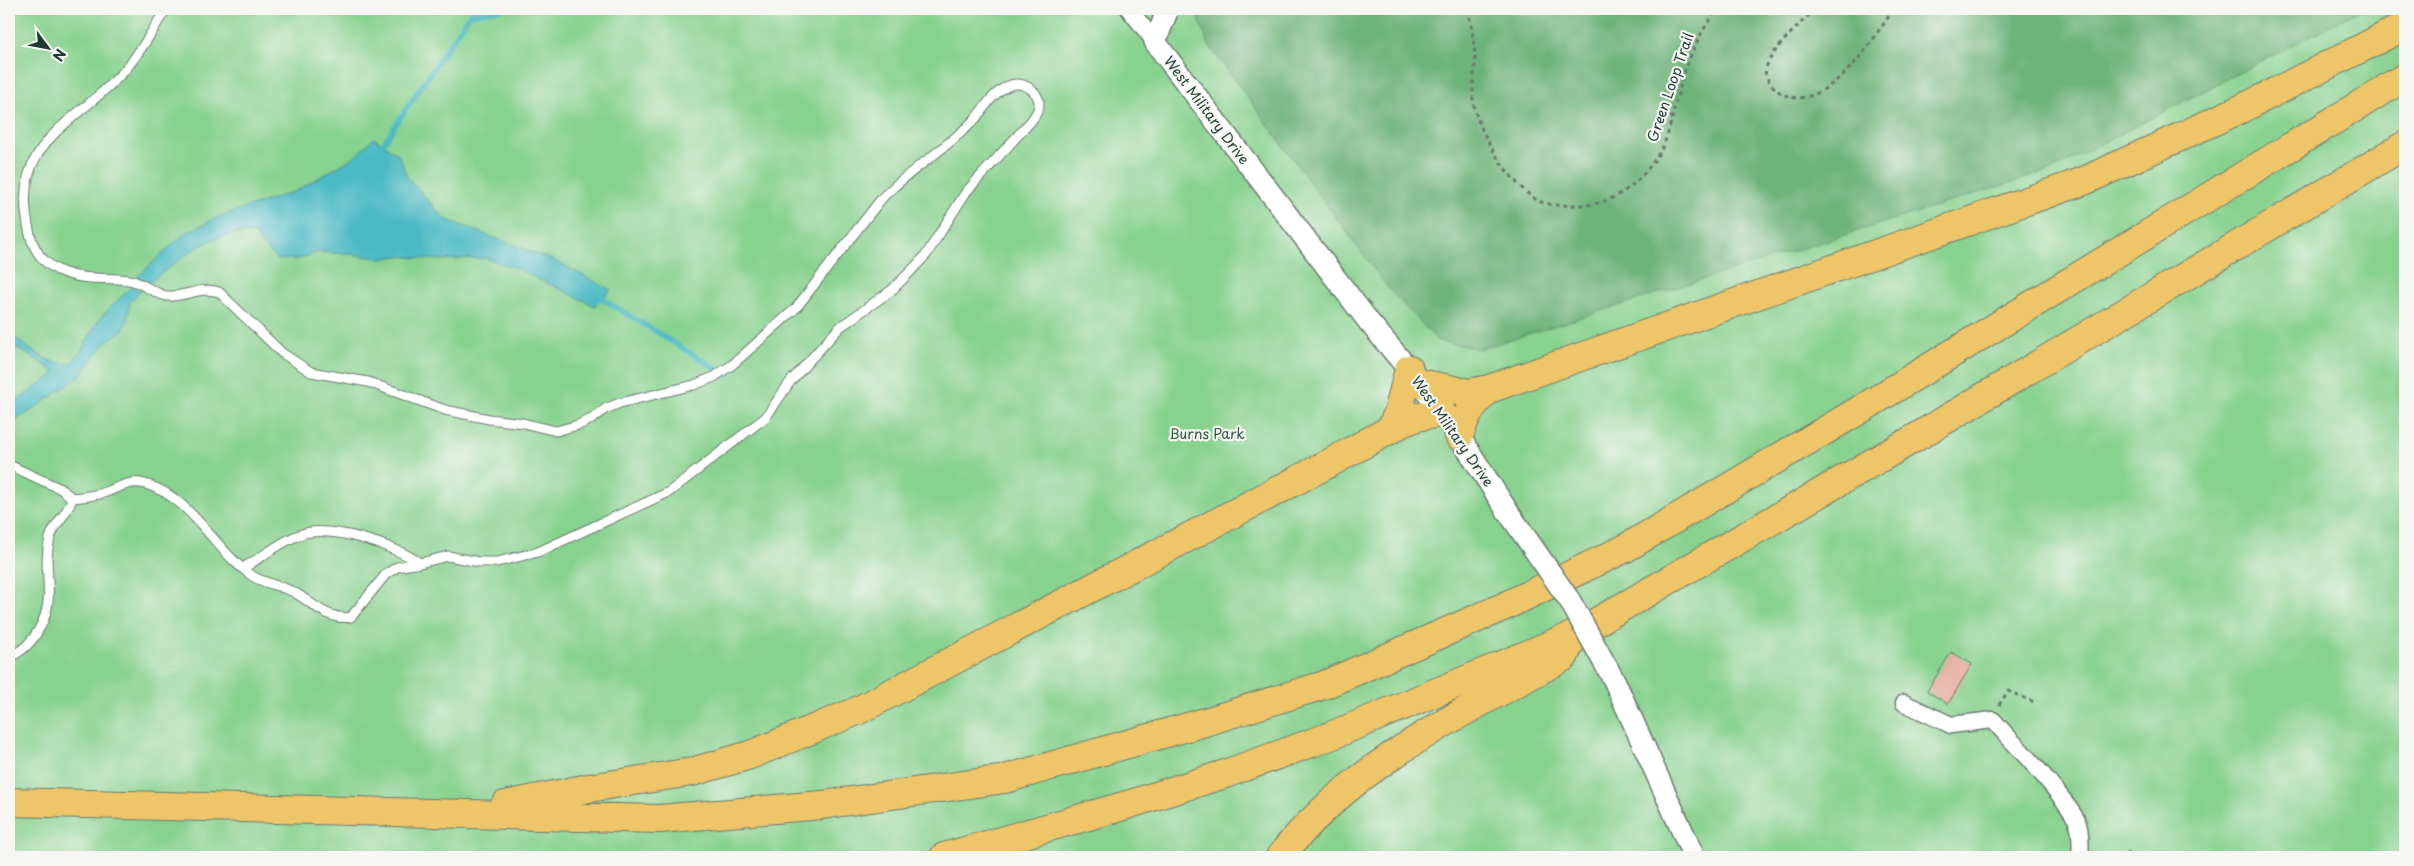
<svg xmlns="http://www.w3.org/2000/svg" width="2414" height="866" font-family="'Playpen Sans',sans-serif">
  <style>
    .green { fill: #88d28f; stroke: #548862 }
    .forest { fill: #6eb47a; stroke: #467857 }
    .water { fill: #4cbac5; stroke: #367c7c }
    .lines { fill: none; stroke-linecap: round; stroke-linejoin: round }
    .stream { stroke: #4cbac5; stroke-width: 5 }
    .building { fill: #e6ab9b }
    .service-casing { stroke: #697a6e; stroke-width: 11 }
    .minor-casing { stroke: #697a6e; stroke-width: 19 }
    .tertiary-casing { stroke: #697a6e; stroke-width: 24 }
    .motorway-casing { stroke: #697a6e; stroke-width: 30 }
    .path { stroke: #697a6e; stroke-width: 3; stroke-dasharray: 4 4; stroke-linecap: butt }
    .service { stroke: #fff; stroke-width: 9 }
    .minor { stroke: #fff; stroke-width: 16 }
    .tertiary { stroke: #fff; stroke-width: 21 }
    .motorway { stroke: #eec569; stroke-width: 28 }
    .tertiary-bridge-casing { stroke: #697a6e; stroke-width: 24; stroke-linecap: butt }
    .tertiary-bridge { stroke: #fff; stroke-width: 21 }
    .labels { text-anchor: middle; dominant-baseline: central; stroke-width: 4.5; stroke-linejoin: round; paint-order: stroke }
    .street-label { font-size: 14px; fill: #1f3d34; stroke: #f6f6f2 }
    .park-label { font-size: 14px; fill: #345b46; stroke: #f6f6f2 }
  </style>
  <rect width="100%" height="100%" fill="#f6f6f2"/>
  <filter id="ink" filterUnits="userSpaceOnUse"><feTurbulence type="fractalNoise" baseFrequency=".02" numOctaves="2"/><feDisplacementMap in="SourceGraphic" scale="10" xChannelSelector="R" yChannelSelector="G"/><feConvolveMatrix kernelMatrix="1 2 1 2 8 2 1 2 1" color-interpolation-filters="sRGB"/></filter>
  <filter id="wash" filterUnits="userSpaceOnUse"><feTurbulence type="fractalNoise" baseFrequency=".0096" numOctaves="4" result="noise"/><feDisplacementMap in="SourceGraphic" scale="20" xChannelSelector="R" yChannelSelector="G"/><feGaussianBlur stdDeviation="1.12" result="paint"/><feColorMatrix in="noise" values="0 0 0 0 0 0 0 0 0 0 0 0 0 0 0 0 0 1.4 0 .05"/><feComposite in="paint" operator="in"/></filter>
  <g filter="url(#wash)">
    <rect width="100%" height="100%" fill="#f3ead9"/>
    <path class="green" d="M9,9H2405V857H9Z"/>
    <path class="forest" d="M1195,9H2362L2049,171L1480,349L1438,341L1388,288L1209,45Z"/>
    <path class="water" d="M374,138L399,155L407,177L445,219L558,262L611,290L595,306L513,267L485,258L438,260L398,256L381,259L351,254L319,252L299,259L277,260L263,245L255,234C213,227 182,259 150,282L137,277L184,234L216,218L296,191L354,157Z
      M132,286L141,290L130,302L128,318L123,330L106,342L80,376L25,415L9,422V400H18L53,375L54,371L9,343V333C27,346 48,367 71,363L81,351L100,318Z"/>
    <g class="lines">
      <path class="stream" d="M380,148L470,14L502,9
        M596,295L728,376"/>
    </g>
    <g id="blocks">
      <path class="building" d="M1951,652L1972,664L1948,704L1927,691Z
        M2127,851L2141,856L2140,857H2125Z"/>
    </g>
  </g>
  <g filter="url(#ink)">
    <use href="#blocks" fill-opacity="0" stroke="#697a6e" stroke-width="1"/>
    <g class="lines">
      <defs>
        <path id="service" d="M166,9C153,29 140,54 123,72C76,124 11,141 28,225C32,249 42,265 65,273C86,281 107,277 129,280C142,282 154,294 167,296C186,297 201,286 219,292L282,353L311,372L368,382L445,410L489,419L523,423L556,431L578,425L592,419L605,409L620,403L694,385L714,377L732,365L796,308L882,198C910,169 947,149 975,119C985,107 995,90 1011,85C1022,81 1038,90 1039,103C1040,109 1035,115 1032,120L966,192L926,255L909,273L892,290L840,327L790,382L766,417L669,492L538,552L497,562H479L448,556L420,563C395,546 328,523 299,535C280,542 261,558 243,568
          M9,465L61,489L72,498
          M9,658C22,651 32,643 39,629C58,596 41,571 50,538C54,523 69,513 72,498C83,497 95,496 106,492C120,487 129,480 145,484C192,497 213,549 251,575C265,585 283,585 297,594C313,604 330,621 351,617L386,574L397,567L420,563"/>
        <path id="minor" d="M1129,9L1155,42
          M1904,703L1951,725L1993,720C2019,750 2056,785 2076,819C2081,828 2081,847 2080,857"/>
        <path id="tertiary" d="M1168,9L1155,42L1369,322L1420,383L1459,436L1508,512
          M1615,682L1694,857"/>
        <path id="motorway" d="M1420,383L1468,393L1489,389L2084,181L2245,107L2405,26
          M1390,430L1398,413L1409,369
          M1459,436C1466,414 1472,405 1489,389
          M9,802L659,819L822,805L1005,779L1205,722L1324,685L1503,607L1624,549L1853,414L2405,77
          M505,805L589,788L692,772L750,755L857,711L1326,465L1402,423L1417,417L1442,413
          M944,857L1127,805L1225,774L1328,737L1574,635L1915,438L2405,145
          M1280,857C1352,764 1463,713 1564,657L1570,643"/>
      </defs>
      <use href="#service" class="service-casing"/>
      <use href="#minor" class="minor-casing"/>
      <use href="#tertiary" class="tertiary-casing"/>
      <use href="#motorway" class="motorway-casing"/>
      <path class="path" d="M1468,9C1472,27 1475,47 1475,65C1474,76 1472,88 1473,99C1475,129 1511,185 1537,200C1549,207 1569,205 1582,205C1617,205 1646,177 1662,148C1669,134 1672,117 1676,101C1684,69 1697,34 1718,9
        M1815,9C1801,23 1771,50 1766,68C1764,75 1768,80 1772,85C1790,106 1814,98 1833,83C1858,65 1876,34 1894,9
        M1999,705L2008,691L2036,703"/>
      <use href="#service" class="service"/>
      <use href="#minor" class="minor"/>
      <use href="#tertiary" class="tertiary"/>
      <use href="#motorway" class="motorway"/>
      <defs>
        <path id="tertiary-bridge" d="M1508,512L1570,601L1615,682"/>
      </defs>
      <use href="#tertiary-bridge" class="tertiary-bridge-casing"/>
      <use href="#tertiary-bridge" class="tertiary-bridge"/>
    </g>
  </g>
  <g class="labels">
    <g class="street-label">
      <text transform="translate(1670 87) rotate(-71)">Green Loop Trail</text>
      <text transform="translate(1207 110) rotate(53)">West Military Drive</text>
      <text transform="translate(1453 431) rotate(55)">West Military Drive</text>
    </g>
    <g class="park-label">
      <text x="1207" y="433">Burns Park</text>
    </g>
  </g>
  <rect width="2414" height="866" fill="none" stroke="#f6f6f2" stroke-width="30"/>
  <g transform="translate(48 48) rotate(122)" stroke="#f6f6f2" stroke-width="4" paint-order="stroke">
  <path d="M0-4L9 19L0 12L-9 19Z" fill="#1f3d34"/>
  <text y="-8" font-size="14" font-weight="bold" text-anchor="middle" fill="#1f3d34">N</text>
  </g>
</svg>
